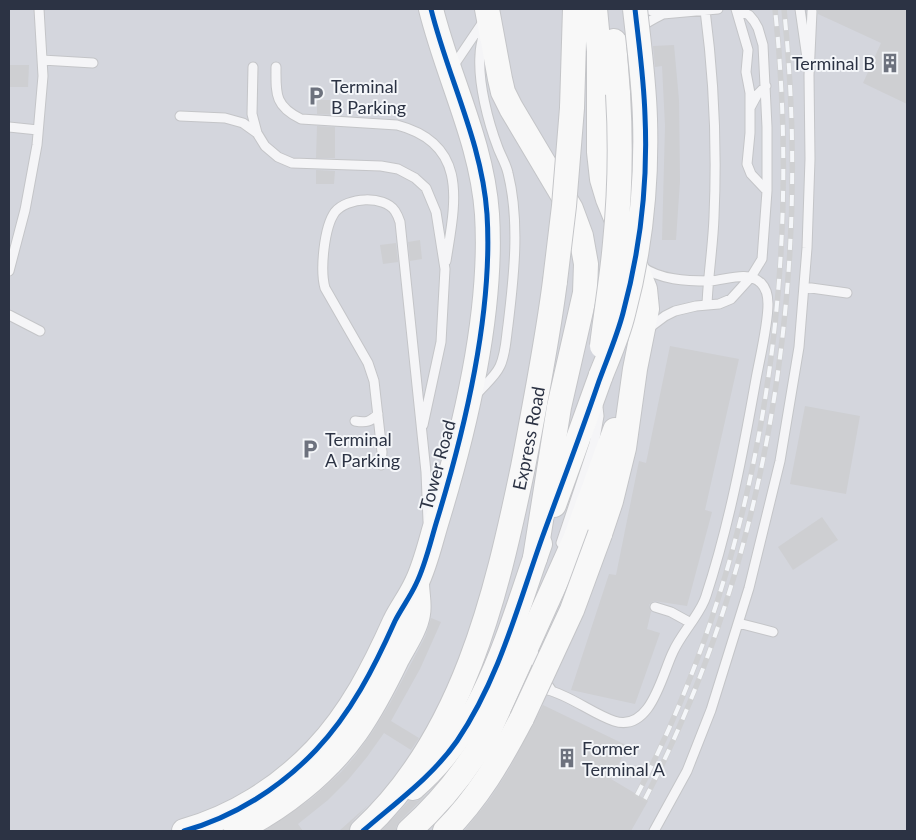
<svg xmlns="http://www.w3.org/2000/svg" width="916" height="840" font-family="Lato,sans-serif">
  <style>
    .built { fill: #d4d6dd }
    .building { fill: #cecfd2 }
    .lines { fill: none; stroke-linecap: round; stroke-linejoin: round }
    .lane-casing { stroke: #c4c5c8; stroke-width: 11 }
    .secondary-casing { stroke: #c4c5c8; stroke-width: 26 }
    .lane { stroke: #f5f5f7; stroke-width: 9 }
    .secondary { stroke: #f8f8f8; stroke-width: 24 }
    .rail-casing { stroke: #cfd0d2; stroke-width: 5.5 }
    .rail { stroke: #f4f6f9; stroke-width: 4; stroke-dasharray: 11; stroke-linecap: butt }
    .secondary-bridge-casing { stroke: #c4c5c8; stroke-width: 26; stroke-linecap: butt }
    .secondary-bridge { stroke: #f8f8f8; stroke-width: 24 }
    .cycleway-casing { stroke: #f4f6f9; stroke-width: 8 }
    .cycleway { stroke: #0057b8; stroke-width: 5 }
    .labels { text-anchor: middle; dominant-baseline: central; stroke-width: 4; stroke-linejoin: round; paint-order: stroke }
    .poi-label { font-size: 18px; fill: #2c3344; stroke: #f4f6f9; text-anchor: start }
    .street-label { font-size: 18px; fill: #2c3344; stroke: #f4f6f9 }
  </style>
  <rect width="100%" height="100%" fill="#e6e7ea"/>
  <path class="built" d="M9,9H907V831H9Z"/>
  <path class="building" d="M818,9H907V104L863,83L881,43L818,14Z
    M674,45L679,100L680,181L676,240H662L665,126L662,66L655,67L653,46Z
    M9,65H29L28,87H9Z
    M317,100H336V115L317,114Z
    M317,126L335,127V158H316Z
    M316,170L335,171L334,184H316Z
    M420,240L422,259L410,261L408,242Z
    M396,243L398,262L383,264L380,245Z
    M670,346L739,359L705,510L712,512L687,606L654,601L649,605L651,612L647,629L660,633L635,704L571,690L609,574L616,575L639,461L646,463Z
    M805,406L860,416L846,494L790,484Z
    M822,517L838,540L793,570L778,547Z
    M431,618L441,622L420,669L391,721L419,738L411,750L384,733L367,757L348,780L328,800L298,824L303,831H264L311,799L341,772L355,756L373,731L390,703L425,637Z
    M543,705L628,746L611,779L648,801L631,831H464L489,800L508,771Z
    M428,793L400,821L396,827V831H381L409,801H417Z
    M368,805L352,822L349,831H339Z"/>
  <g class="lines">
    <defs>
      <path id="lane" d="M645,9L663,14L718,9
        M736,9L748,50L746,72L750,93V133L747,164L751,174L767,191
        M800,9L807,58
        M705,10C714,78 717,148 714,217C713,246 708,276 707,305
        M620,49C630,32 645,23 663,14
        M42,60L93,63
        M253,67L252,114L257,133L265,146L278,157L292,163L381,166L398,169L415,178L426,188L436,212L445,269L441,342L423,425
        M276,67C276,93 274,106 301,119L397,125C470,144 455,204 446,261
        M452,68L485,19
        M750,108L757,95L766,86
        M180,116L225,118L243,123L257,133
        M9,127L38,130
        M641,266C660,280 686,281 710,281C726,280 748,270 761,283C766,288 768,296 768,304C768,325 760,357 756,379C743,452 729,526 706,596C703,606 697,614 691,623
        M9,271L25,210L37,145L43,76L39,9
        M804,287L847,293
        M9,315L40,331
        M649,328L665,316L675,311L696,306L719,304L731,299L751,277L762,259L767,191V127L763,45L758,28L754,21L749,15L736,9
        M476,395C484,385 495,377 500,366C506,353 506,338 508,325C514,276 520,221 508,173C506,164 501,156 498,148C488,122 478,83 480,55C480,48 482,40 484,33
        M355,421C366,423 370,422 378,414
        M381,465L382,452L374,381L368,363L325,288C320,270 324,227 335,212C347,197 384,195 395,211C397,214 399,219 400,222L426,472L428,521
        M561,543L594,444L599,416L598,407
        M738,623L773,632
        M532,647L538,671L552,691
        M548,690C569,695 593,714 614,721C651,733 662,674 673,652C678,641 685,632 691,623L671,612L655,607
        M654,831L687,771L711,710L749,588L780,461L799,347L807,248L810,159L809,75L812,11"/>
      <g id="secondary">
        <path d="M487,9L500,79L503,92L511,108L571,209L581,236L586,264L585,293L559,407L535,558"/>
        <path d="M595,9L599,51V152L602,179L608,199L645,289L647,309L635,369L624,448L611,501L600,534"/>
        <path d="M614,41L618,94"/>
        <path d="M572,108L575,9"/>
        <path d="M554,505L601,375"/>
        <path d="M413,788C487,725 509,631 540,544"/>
        <path d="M184,831C234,817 280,788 316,750C351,713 374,668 395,621C401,609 410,597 416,584C426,564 431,539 438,517C466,425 493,310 487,214C482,142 448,78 431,9"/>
        <path d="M236,831C281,809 326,774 356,732C372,709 385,684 397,659C404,646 416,628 418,614C420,605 417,593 417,583"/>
        <path id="s1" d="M362,831C463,738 496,596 523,467C535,405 547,343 555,281"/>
        <path d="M409,831C440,803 466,771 487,735L576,537L615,430"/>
        <path d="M445,831C478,798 500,760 522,718"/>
      </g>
    </defs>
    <use href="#lane" class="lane-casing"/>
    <use href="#secondary" class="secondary-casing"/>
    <use href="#lane" class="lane"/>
    <use href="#secondary" class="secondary"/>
    <defs>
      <path id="rail" d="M637,795C761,557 803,273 775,9
        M645,799C769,559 812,276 784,9"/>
    </defs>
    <use href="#rail" class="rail-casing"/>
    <use href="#rail" class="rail"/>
    <defs>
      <path id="secondary-bridge" d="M555,281L564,206L572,108
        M602,346C606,312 612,278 615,243C620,194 621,144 618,94
        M601,375C609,355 618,335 623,314C640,251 647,184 645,119C644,82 639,45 635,9
        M522,718L572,610L600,534"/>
    </defs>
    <use href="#secondary-bridge" class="secondary-bridge-casing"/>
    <use href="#secondary-bridge" class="secondary-bridge"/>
    <defs>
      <path id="cycleway" d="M184,831C234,817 280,788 316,750C351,713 374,668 395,621C401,609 410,597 416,584C426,564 431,539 438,517C466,425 493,310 487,214C482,142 448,78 431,9
        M363,831C395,803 432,777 457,741C499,679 517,608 542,538C561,486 581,434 599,381C607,359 617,336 623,313C640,250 648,182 645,116C644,80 639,45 635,9"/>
    </defs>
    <use href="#cycleway" class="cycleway-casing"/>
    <use href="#cycleway" class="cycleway"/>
  </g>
  <defs>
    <symbol id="building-bare" viewBox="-9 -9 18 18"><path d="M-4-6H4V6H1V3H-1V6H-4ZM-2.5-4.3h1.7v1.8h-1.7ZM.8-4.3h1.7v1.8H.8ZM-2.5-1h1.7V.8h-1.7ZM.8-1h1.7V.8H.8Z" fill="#6d727e" stroke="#f4f6f9" stroke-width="2.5" paint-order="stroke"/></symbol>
    <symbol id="parking-bare" viewBox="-9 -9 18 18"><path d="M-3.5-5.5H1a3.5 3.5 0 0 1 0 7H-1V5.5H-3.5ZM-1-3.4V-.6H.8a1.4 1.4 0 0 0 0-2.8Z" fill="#6d727e" stroke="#f4f6f9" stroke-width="2.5" paint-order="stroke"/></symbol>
  </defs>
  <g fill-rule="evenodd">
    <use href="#building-bare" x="876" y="49" width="28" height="28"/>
    <use href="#parking-bare" x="302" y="82" width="28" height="28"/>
    <use href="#parking-bare" x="296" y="435" width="28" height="28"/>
    <use href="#building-bare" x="553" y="744" width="28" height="28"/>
  </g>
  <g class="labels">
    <g class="poi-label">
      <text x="875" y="63" text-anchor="end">Terminal B</text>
      <text x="331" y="86">Terminal<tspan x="331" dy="21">B Parking</tspan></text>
      <text x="325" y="439">Terminal<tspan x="325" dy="21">A Parking</tspan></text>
      <text x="582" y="748">Former<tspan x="582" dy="21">Terminal A</tspan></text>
    </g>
    <g class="street-label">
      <text stroke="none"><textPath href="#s1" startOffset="434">Express Road</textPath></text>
      <text transform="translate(437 465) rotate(-75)">Tower Road</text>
    </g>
  </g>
  <rect width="916" height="840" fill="none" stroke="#2c3344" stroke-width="20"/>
</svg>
